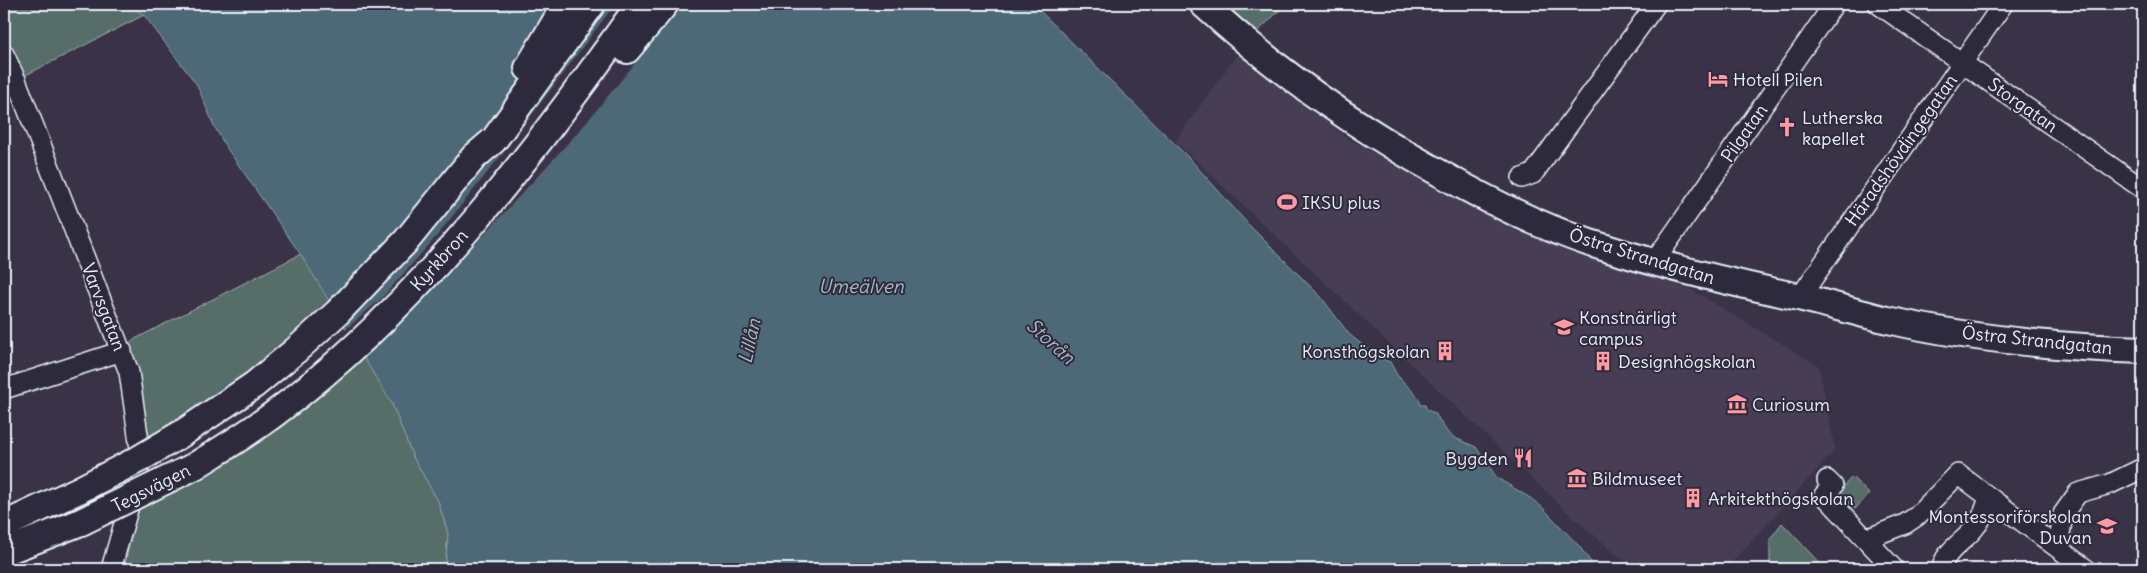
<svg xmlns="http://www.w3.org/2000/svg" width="2147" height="573" font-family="Delius,sans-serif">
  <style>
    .built { fill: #473e55 }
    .green { fill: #576d68; stroke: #a0afb0 }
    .water { fill: #4e6776; stroke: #8c9eaa }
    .pier { fill: #3a3348 }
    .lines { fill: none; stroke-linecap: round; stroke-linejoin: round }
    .street-casing { stroke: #e8f1f8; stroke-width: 22 }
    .secondary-casing { stroke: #e8f1f8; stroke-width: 30 }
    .street { stroke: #2f2a3d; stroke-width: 19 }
    .secondary { stroke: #2f2a3d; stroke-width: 26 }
    .secondary-bridge-casing { stroke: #e8f1f8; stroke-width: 30; stroke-linecap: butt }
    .secondary-bridge { stroke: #2f2a3d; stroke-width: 26 }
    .labels { text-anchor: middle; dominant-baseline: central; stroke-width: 4; stroke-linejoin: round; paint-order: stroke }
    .poi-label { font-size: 18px; fill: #e8f1f8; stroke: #2f2a3d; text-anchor: start }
    .street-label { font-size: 18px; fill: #e8f1f8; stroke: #2f2a3d }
    .water-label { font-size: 19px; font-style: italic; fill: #aabac4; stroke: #2f2a3d }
  </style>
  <rect width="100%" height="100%" fill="#3a3348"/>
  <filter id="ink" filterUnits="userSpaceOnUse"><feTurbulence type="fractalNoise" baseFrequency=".02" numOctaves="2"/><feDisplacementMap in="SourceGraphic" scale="10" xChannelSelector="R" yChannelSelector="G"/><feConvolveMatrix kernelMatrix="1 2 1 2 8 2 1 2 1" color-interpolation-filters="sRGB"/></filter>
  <g filter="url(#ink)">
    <path class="built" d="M1238,53L1350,140L1523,233L1690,289L1819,366L1835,450L1726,569H1634L1576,520L1175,141Z"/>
    <path class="green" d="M4,4H127L144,15L16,80L4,54Z
      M1225,4H1286L1256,33Z
      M301,254L338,312L139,459L122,351L135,339Z
      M356,344L392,404L413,457L438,501L448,533L445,569H124L134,521L148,490Z
      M1852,477L1869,494L1855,509L1841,495V489Z
      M1782,523L1825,569H1770V539Z"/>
    <path class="water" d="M127,4H1033L1190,159L1248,224L1321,297L1349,334L1377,357L1390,362L1397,375L1418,397L1420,401V405H1425L1427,410L1435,413L1447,432L1455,438L1476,447L1497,478L1532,499L1543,508L1579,546L1596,569H445L448,533L438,501L413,457L392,404L301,255L226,147L214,126L197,85L144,15Z"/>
    <path class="pier" d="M615,4H684L580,130L456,265L408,313L354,346L345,330L382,298L435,238L503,153Z"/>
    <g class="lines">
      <defs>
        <path id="street" d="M1878,4L2143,189
          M4,54L16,80L129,372L141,456L137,478L111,569
          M1522,178L1533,174L1656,4
          M1654,262L1834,4
          M1800,297L2003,4
          M4,389L122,351
          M1827,480L1833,486L1824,495L1894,569
          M1866,539L1905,524L1917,516L1958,474L2086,569
          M2054,545L2060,535L2063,514L2078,493L2110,484L2143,468
          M1942,569C1944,550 1966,541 1976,526C1983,518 1986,507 1989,497"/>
        <path id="secondary" d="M1203,4C1274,69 1352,124 1436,171C1485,199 1536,225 1590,243C1658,265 1728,282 1799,297C1829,304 1858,313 1888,320C1971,339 2058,347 2143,350
          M627,50L665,4
          M528,68L566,4
          M181,434L254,385L295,351L338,312L406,241L474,157L494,140L592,4
          M195,466C222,449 249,433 274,414C422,304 534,152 640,4
          M4,525L79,490
          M4,552L81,522"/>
      </defs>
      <use href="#street" class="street-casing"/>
      <use href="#secondary" class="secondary-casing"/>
      <use href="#street" class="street"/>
      <use href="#secondary" class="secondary"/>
      <defs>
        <path id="secondary-bridge" d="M79,490L139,459L181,434
          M81,522L195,466"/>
      </defs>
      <use href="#secondary-bridge" class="secondary-bridge-casing"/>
      <use href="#secondary-bridge" class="secondary-bridge"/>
    </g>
  </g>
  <defs>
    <symbol id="hotel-bare" viewBox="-9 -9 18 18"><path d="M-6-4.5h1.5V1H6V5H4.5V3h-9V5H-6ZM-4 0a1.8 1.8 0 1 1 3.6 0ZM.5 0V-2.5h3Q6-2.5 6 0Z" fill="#ff9aa2" stroke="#2f2a3d" stroke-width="2.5" paint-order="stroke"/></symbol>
    <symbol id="church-bare" viewBox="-9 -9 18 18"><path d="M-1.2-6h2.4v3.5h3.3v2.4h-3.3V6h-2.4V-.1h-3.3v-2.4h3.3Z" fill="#ff9aa2" stroke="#2f2a3d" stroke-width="2.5" paint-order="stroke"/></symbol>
    <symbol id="stadium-bare" viewBox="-9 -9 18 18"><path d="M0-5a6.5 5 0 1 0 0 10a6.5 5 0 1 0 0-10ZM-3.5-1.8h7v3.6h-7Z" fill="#ff9aa2" stroke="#2f2a3d" stroke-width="2.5" paint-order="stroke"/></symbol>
    <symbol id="university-bare" viewBox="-9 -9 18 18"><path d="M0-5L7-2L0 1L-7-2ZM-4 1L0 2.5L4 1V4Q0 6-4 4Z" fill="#ff9aa2" stroke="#2f2a3d" stroke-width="2.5" paint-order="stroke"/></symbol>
    <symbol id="building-bare" viewBox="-9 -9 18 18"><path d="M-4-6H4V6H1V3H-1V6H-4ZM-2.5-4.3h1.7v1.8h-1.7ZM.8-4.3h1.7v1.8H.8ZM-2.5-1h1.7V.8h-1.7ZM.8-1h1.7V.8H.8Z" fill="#ff9aa2" stroke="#2f2a3d" stroke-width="2.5" paint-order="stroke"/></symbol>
    <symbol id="museum-bare" viewBox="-9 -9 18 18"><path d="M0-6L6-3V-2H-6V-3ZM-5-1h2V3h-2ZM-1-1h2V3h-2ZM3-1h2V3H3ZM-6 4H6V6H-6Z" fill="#ff9aa2" stroke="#2f2a3d" stroke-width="2.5" paint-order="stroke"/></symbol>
    <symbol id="restaurant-bare" viewBox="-9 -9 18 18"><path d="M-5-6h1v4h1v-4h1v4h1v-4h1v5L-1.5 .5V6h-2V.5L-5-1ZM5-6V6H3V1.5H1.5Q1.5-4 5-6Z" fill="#ff9aa2" stroke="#2f2a3d" stroke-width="2.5" paint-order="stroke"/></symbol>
    <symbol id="school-bare" viewBox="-9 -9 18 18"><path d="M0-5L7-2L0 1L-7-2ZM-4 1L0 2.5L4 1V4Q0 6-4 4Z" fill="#ff9aa2" stroke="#2f2a3d" stroke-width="2.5" paint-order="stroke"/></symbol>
  </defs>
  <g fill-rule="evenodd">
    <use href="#hotel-bare" x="1704" y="65" width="28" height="28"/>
    <use href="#church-bare" x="1773" y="113" width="28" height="28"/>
    <use href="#stadium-bare" x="1273" y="188" width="28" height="28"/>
    <use href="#university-bare" x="1550" y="313" width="28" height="28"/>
    <use href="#building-bare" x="1431" y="337" width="28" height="28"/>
    <use href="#building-bare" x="1589" y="347" width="28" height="28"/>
    <use href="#museum-bare" x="1723" y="390" width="28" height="28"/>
    <use href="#restaurant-bare" x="1509" y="444" width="28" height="28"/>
    <use href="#museum-bare" x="1563" y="464" width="28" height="28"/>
    <use href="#building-bare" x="1679" y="484" width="28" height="28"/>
    <use href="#school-bare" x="2093" y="512" width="28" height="28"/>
  </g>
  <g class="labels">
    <g class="poi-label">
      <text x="1733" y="79">Hotell Pilen</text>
      <text x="1802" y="117">Lutherska<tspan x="1802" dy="21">kapellet</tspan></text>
      <text x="1302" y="202">IKSU plus</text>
      <text x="1579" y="317">Konstnärligt<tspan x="1579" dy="21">campus</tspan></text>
      <text x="1430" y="351" text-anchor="end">Konsthögskolan</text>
      <text x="1618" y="361">Designhögskolan</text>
      <text x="1752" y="404">Curiosum</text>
      <text x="1508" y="458" text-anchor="end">Bygden</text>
      <text x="1592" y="478">Bildmuseet</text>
      <text x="1708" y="498">Arkitekthögskolan</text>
      <text x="2092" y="516" text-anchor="end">Montessoriförskolan<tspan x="2092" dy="21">Duvan</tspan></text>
    </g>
    <g class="street-label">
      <text transform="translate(2023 105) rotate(35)">Storgatan</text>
      <text transform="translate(1744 133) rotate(-55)">Pilgatan</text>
      <text transform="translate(1901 150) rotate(-55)">Häradshövdingegatan</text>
      <text transform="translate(1642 256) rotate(17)">Östra Strandgatan</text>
      <text transform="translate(439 260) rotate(-48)">Kyrkbron</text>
      <text transform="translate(104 307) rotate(69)">Varvsgatan</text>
      <text transform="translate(2037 340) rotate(6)">Östra Strandgatan</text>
      <text transform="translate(151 488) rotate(-27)">Tegsvägen</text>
    </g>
    <g class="water-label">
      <text x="861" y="286">Umeälven</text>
      <text transform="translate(749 341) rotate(-78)">Lillån</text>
      <text transform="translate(1051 341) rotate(42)">Storån</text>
    </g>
  </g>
  <rect width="2147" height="573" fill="none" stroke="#2f2a3d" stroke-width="20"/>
  <rect x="10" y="10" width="2127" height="553" fill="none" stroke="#e8f1f8" stroke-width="2" filter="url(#ink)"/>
</svg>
